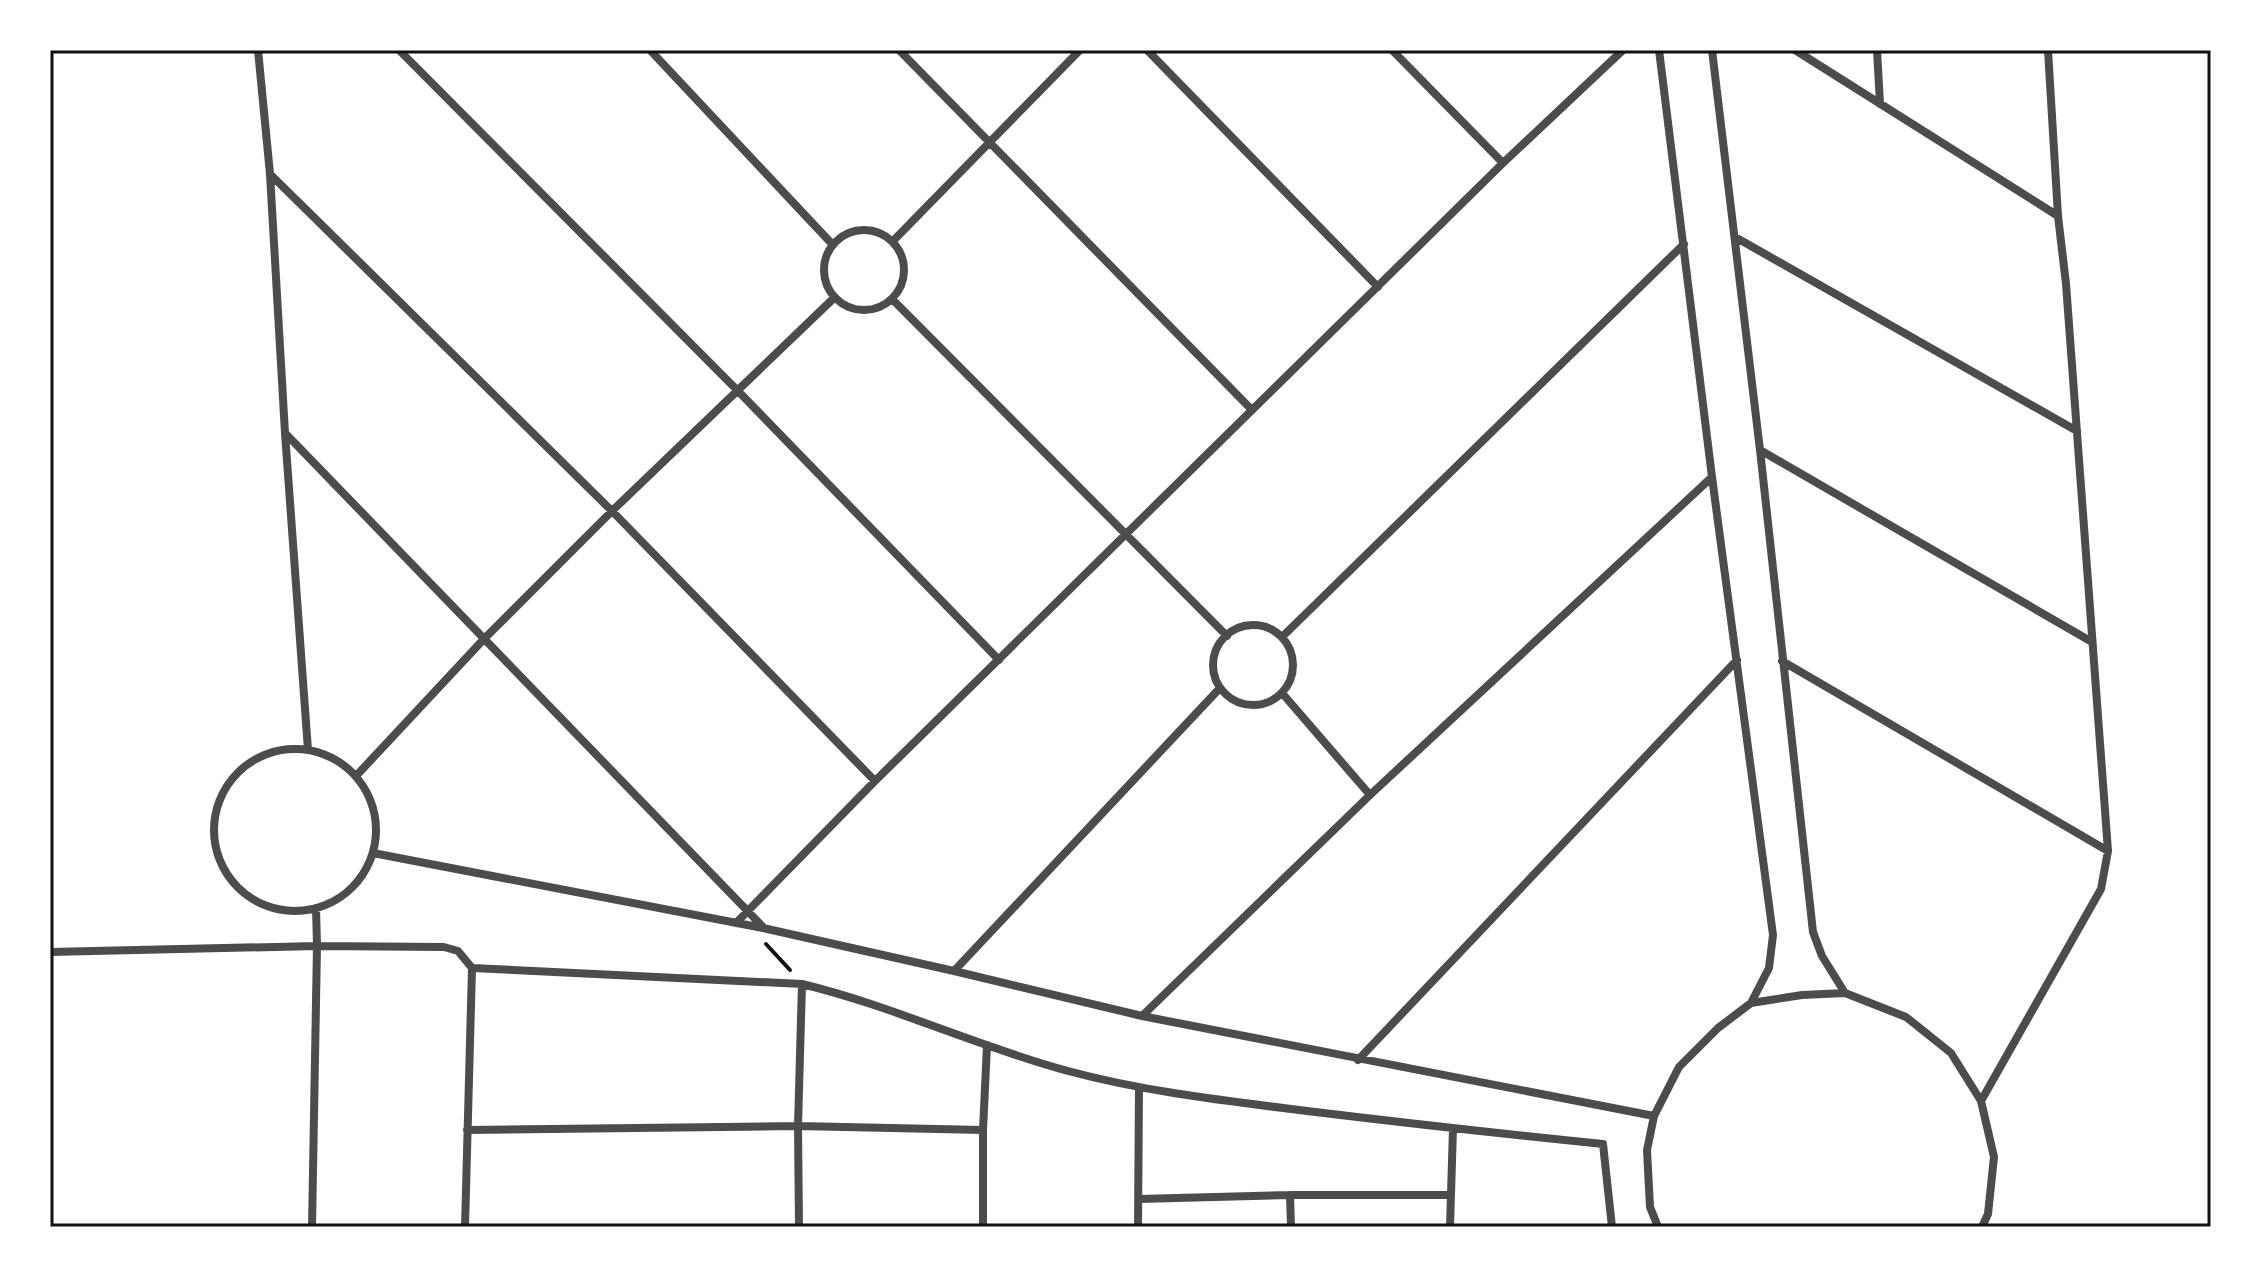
<svg xmlns="http://www.w3.org/2000/svg" width="2261" height="1277" font-family="Quicksand,sans-serif">
  <style>
    .lines { fill: none; stroke-linecap: round; stroke-linejoin: round }
    .path { stroke: #111; stroke-width: 4 }
    .minor { stroke: #4c4c4c; stroke-width: 8 }
    .neatline { fill: none; stroke: #111; stroke-width: 3 }
  </style>
  <rect width="100%" height="100%" fill="#fff"/>
  <g class="lines">
    <path class="path" d="M766,944L790,970"/>
    <path class="minor" d="M258,50L270,174L285,433L308,750
      M399,50L737,390L999,660
      M650,50L833,245
      M899,50L1252,410
      M1147,50L1378,287
      M1392,50L1503,163
      M1659,50L1712,477L1773,935L1769,968L1751,1003
      M1712,50L1760,450L1813,932L1822,956L1845,993
      M1795,50L2058,216
      M1877,50L1880,104
      M270,174L612,511L875,781
      M824 270a40 40 0 1 1 80 0a40 40 0 1 1-80 0Z
      M1735,237L2077,431
      M893,241L1080,50
      M892,299L1227,636
      M286,434L763,927
      M1760,450L2092,642
      M1213 665a40 40 0 1 1 80 0a40 40 0 1 1-80 0Z
      M1282,637L1684,244
      M1782,661L2108,851
      M1282,693L1370,795
      M214 830a81 81 0 1 1 162 0a81 81 0 1 1-162 0Z
      M356,776L483,640L612,511L835,297
      M373,853L763,928L954,971L1142,1016L1654,1116
      M736,923L875,781L1503,163L1623,50
      M50,952L317,946L444,947L458,951L472,968L802,984C893,1006 978,1047 1068,1071C1146,1092 1227,1101 1307,1111C1406,1123 1504,1134 1603,1144L1612,1227
      M954,971L1220,688
      M1142,1016L1370,795L1712,477
      M1358,1060L1737,660
      M1981,1101L2101,889L2108,851L2066,284L2058,216L2048,50
      M467,1130L798,1126L983,1130
      M1290,1195L1291,1227
      M1139,1199L1290,1195H1450
      M312,1227L317,946L316,908
      M465,1227L472,968
      M799,1227L798,1126L802,984
      M983,1227V1130L987,1045
      M1138,1227L1139,1087
      M1450,1227L1453,1128
      M1658,1227L1650,1207L1647,1150L1654,1116L1679,1067L1718,1028L1751,1003L1802,995L1845,993L1906,1017L1951,1053L1981,1101L1994,1157L1988,1214L1982,1227"/>
  </g>
  <rect width="2261" height="1277" fill="none" stroke="#ffffff" stroke-width="104"/>
  <rect x="52" y="52" width="2157" height="1173" class="neatline"/>
</svg>
